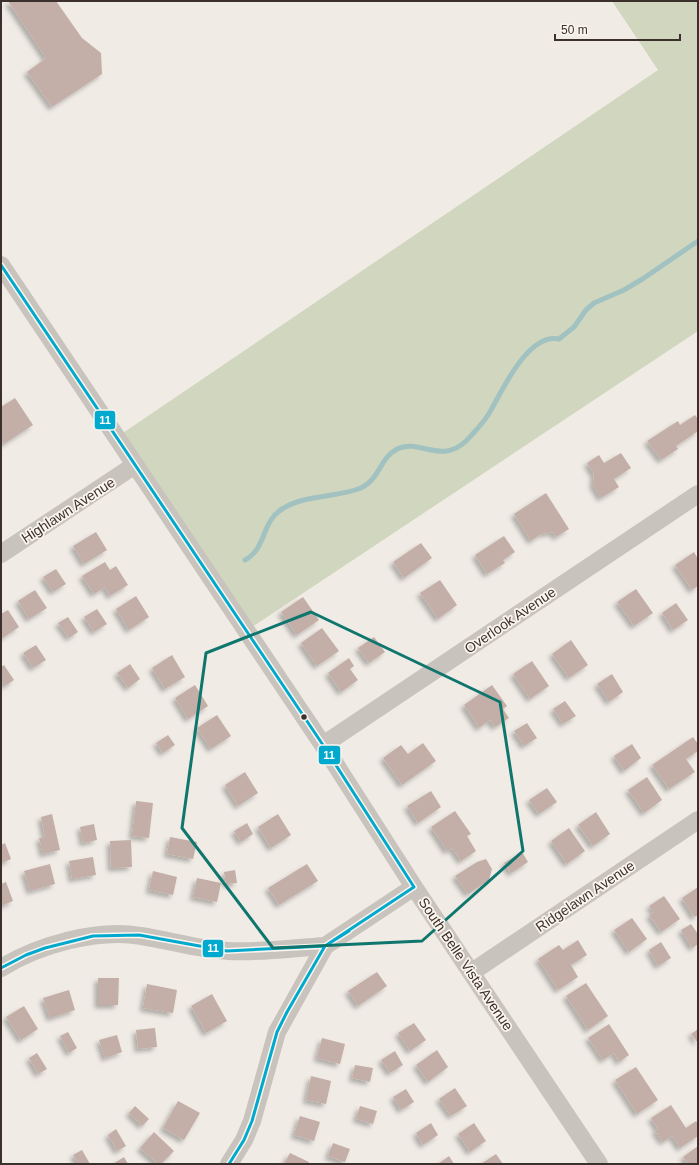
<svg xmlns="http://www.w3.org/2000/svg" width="699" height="1165" font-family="Arial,sans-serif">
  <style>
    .green { fill: #d1d6bf }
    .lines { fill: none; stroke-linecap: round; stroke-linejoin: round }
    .stream { stroke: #a1c2c1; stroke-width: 5 }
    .building { fill: #c3afa7; filter: url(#shadow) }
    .minor { stroke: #c9c3be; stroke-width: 18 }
    .bus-1-casing { stroke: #fbf5ee; stroke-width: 6 }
    .bus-1 { stroke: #00a9ce; stroke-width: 3 }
    .marked { fill: none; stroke: #0f766e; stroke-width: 3; stroke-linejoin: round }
    .bus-dot { fill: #3b302b; stroke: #fbf5ee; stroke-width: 1.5 }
    .labels { text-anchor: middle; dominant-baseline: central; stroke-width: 3.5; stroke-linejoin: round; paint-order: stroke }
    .street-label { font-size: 14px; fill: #3b302b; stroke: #fbf5ee }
    .line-badge { stroke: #fbf5ee; stroke-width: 1.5 }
    .badge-label { font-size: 11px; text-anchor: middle; font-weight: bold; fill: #fff }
  </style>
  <defs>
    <filter id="shadow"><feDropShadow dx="-3.5" dy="3.5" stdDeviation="2" flood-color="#0004"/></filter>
  </defs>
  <rect width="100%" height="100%" fill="#f0ebe5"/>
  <path class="green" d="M612,1H698V331L246,631L117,437L658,70Z"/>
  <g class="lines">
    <path class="stream" d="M245,560C267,548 261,522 282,509C306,494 336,498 361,488C379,480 380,458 397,449C419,438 441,465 466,441C475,431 485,422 491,410C503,389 529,332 559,339L574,327L586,310L594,303L624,290L644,278L698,241"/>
  </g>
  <path class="building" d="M8,1H56L82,38L101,53L102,74L52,107L27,72L46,58Z
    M15,398L33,425L4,444L1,440V407Z
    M695,415L698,419V431L676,446L678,449L661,460L647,441L678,421L680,425Z
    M621,453L631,468L614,479L619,487L601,498L593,485L594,474L587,463L599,455L604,463Z
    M546,493L569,529L556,537L553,532L541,534L531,541L514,514Z
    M96,532L107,550L84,564L73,546Z
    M504,536L515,552L503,560L505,563L487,574L475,555Z
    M421,543L432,558L404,578L393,562Z
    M694,552L698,559V586L692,590L675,565Z
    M105,562L110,570L116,566L128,585L110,596L105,587L94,594L82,576Z
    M56,569L66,584L53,592L43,577Z
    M440,580L457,605L438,619L420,593Z
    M636,589L653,613L634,626L617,602Z
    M35,590L47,608L29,619L18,601Z
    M136,596L149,617L129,630L116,609Z
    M303,597L319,620L297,635L281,612Z
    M676,603L688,620L673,630L662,613Z
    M97,609L107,624L94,632L84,617Z
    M8,610L19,627L1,639V614Z
    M68,617L78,632L69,638L58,623Z
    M322,628L339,651L317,666L301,643Z
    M374,637L385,652L369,663L358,648Z
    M571,640L588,665L569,678L552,654Z
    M36,645L46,660L33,668L23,653Z
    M172,655L185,677L165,689L152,668Z
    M349,658L354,666L350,669L358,680L341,692L328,673Z
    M532,661L549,686L530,699L513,674Z
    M130,664L140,679L128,688L117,673Z
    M4,665L14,680L5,686L1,680V667Z
    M612,674L623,692L609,702L597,684Z
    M195,685L208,706L188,719L175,698Z
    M492,685L507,706L503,709L509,718L495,727L490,720L479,728L464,705Z
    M565,701L576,716L563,724L553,709Z
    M217,715L231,736L211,749L197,728Z
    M527,723L537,738L524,746L514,731Z
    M168,735L175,745L163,753L156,743Z
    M693,737L698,744V751L686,759L695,772L669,789L652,765Z
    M423,743L436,761L402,785L383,758L401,745L408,754Z
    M632,744L641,758L624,771L614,756Z
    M245,772L258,793L238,806L225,785Z
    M647,777L662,800L644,813L628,790Z
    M547,788L557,802L539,814L529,800Z
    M431,791L441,807L418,823L407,806Z
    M136,801L153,803L149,838L132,836Z
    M455,811L471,834L467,836L476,851L461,861L452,848L447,851L431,827Z
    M596,812L610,834L593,846L578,825Z
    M52,814L60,850L43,854L39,838L45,837L41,817Z
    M278,814L291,835L271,848L258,827Z
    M247,823L253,834L241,842L234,831Z
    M94,824L97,840L83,843L80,827Z
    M569,828L585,851L567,864L551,841Z
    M170,837L197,842L193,859L167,854Z
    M131,840L132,867L111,868L110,841Z
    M5,843L11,859L1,863V845Z
    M522,852L528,862L511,873L504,863Z
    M93,857L96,875L72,879L69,861Z
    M486,859L492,869L489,880L468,894L455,876L477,862Z
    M50,864L55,884L30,891L24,871Z
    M307,864L318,881L279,905L268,888Z
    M235,870L237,883L226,884L224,872Z
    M153,871L177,877L173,895L149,890Z
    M197,878L221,883L217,902L193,897Z
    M6,882L13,901L1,906V884Z
    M698,887V915L694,917L682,898Z
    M664,896L680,919L661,932L649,915L654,912L649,906Z
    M632,918L647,939L629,952L614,930Z
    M691,924L698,934V944L692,948L681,930Z
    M578,940L587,955L571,965L578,977L558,990L538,959L559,945L563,950Z
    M661,942L671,958L658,966L649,950Z
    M377,972L387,986L358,1006L348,991Z
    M98,978H119L118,1005H98Z
    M586,983L608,1016L588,1030L566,996Z
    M147,984L177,990L173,1013L143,1008Z
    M69,990L75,1010L50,1018L43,998Z
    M212,994L227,1021L206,1033L191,1006Z
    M24,1006L38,1029L21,1040L6,1017Z
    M414,1023L426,1040L410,1051L398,1033Z
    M609,1024L629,1055L619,1062L614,1053L603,1060L588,1038Z
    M155,1028L157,1047L138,1049L136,1030Z
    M698,1029V1043L691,1034Z
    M68,1032L77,1048L69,1053L60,1036Z
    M117,1035L122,1052L105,1058L99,1040Z
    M322,1038L345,1044L340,1064L317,1058Z
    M437,1050L448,1067L428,1082L416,1065Z
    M395,1051L403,1065L390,1073L381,1060Z
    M37,1053L47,1069L38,1074L29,1058Z
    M355,1065L373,1068L370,1082L352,1078Z
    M636,1067L658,1100L637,1114L615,1080Z
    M311,1076L331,1081L326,1104L306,1100Z
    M455,1088L467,1106L451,1116L439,1099Z
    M406,1089L414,1102L401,1110L393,1097Z
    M178,1101L200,1113L184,1140L163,1128Z
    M671,1105L686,1128L696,1121L698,1124V1136L680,1148L672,1136L663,1142L655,1131L658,1129L651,1118Z
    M135,1106L149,1119L142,1126L129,1113Z
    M360,1106L377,1111L373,1124L356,1119Z
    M300,1116L320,1122L314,1141L294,1135Z
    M431,1123L438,1135L423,1145L416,1133Z
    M474,1123L486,1141L470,1152L458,1134Z
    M116,1129L126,1146L117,1151L108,1135Z
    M154,1132L174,1151L161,1164H158L140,1148Z
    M333,1143L350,1149L345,1162L328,1156Z
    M698,1146V1164H688L683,1157Z
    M82,1150L90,1164H79L73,1155Z
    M290,1153L309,1162L308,1164H284Z
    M496,1154L503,1164H481Z
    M449,1156L454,1164H438Z
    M124,1157L128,1164H113Z"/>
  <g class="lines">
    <path class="minor" d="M1,265L323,745L414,887L599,1164
      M1,554L135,465
      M323,745L698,494
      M1,968C38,945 98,928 141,936C168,940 201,950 228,951C260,953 293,948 325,946
      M472,972L698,820
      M229,1164L244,1140L252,1121L277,1032L325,946L414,887"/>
    <defs>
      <path id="bus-1" d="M1,265L323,745L414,887
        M1,968L26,955L45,948L93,936L139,935L227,951L325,946L414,887
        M229,1164L244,1140L252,1121L277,1032L287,1012L325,946L349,931"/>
    </defs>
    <use href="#bus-1" class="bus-1-casing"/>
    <use href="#bus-1" class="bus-1"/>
  </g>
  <path class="marked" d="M311,612L500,702L523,851L422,941L273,948L182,828L206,653Z"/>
  <circle class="bus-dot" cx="304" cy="717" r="3.5"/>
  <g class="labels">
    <g class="street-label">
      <text transform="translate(68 510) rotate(-33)">Highlawn Avenue</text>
      <text transform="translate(510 620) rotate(-34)">Overlook Avenue</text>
      <text transform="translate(585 896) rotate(-34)">Ridgelawn Avenue</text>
      <text transform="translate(466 964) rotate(56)">South Belle Vista Avenue</text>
    </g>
  </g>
  <g class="line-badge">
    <rect x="94" y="410" width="22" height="20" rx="4" fill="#00a9ce"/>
    <rect x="318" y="745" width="23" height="20" rx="4" fill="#00a9ce"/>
    <rect x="202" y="939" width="22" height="19" rx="4" fill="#00a9ce"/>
  </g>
  <g class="badge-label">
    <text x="105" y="424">11</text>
    <text x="329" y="759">11</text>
    <text x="213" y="952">11</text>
  </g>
  <rect width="699" height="1165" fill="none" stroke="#3b302b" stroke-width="4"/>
  <path d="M555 34v6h125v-6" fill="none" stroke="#3b302b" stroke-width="2"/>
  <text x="561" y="34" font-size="12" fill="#3b302b" stroke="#fbf5ee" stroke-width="3" paint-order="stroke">50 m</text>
</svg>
